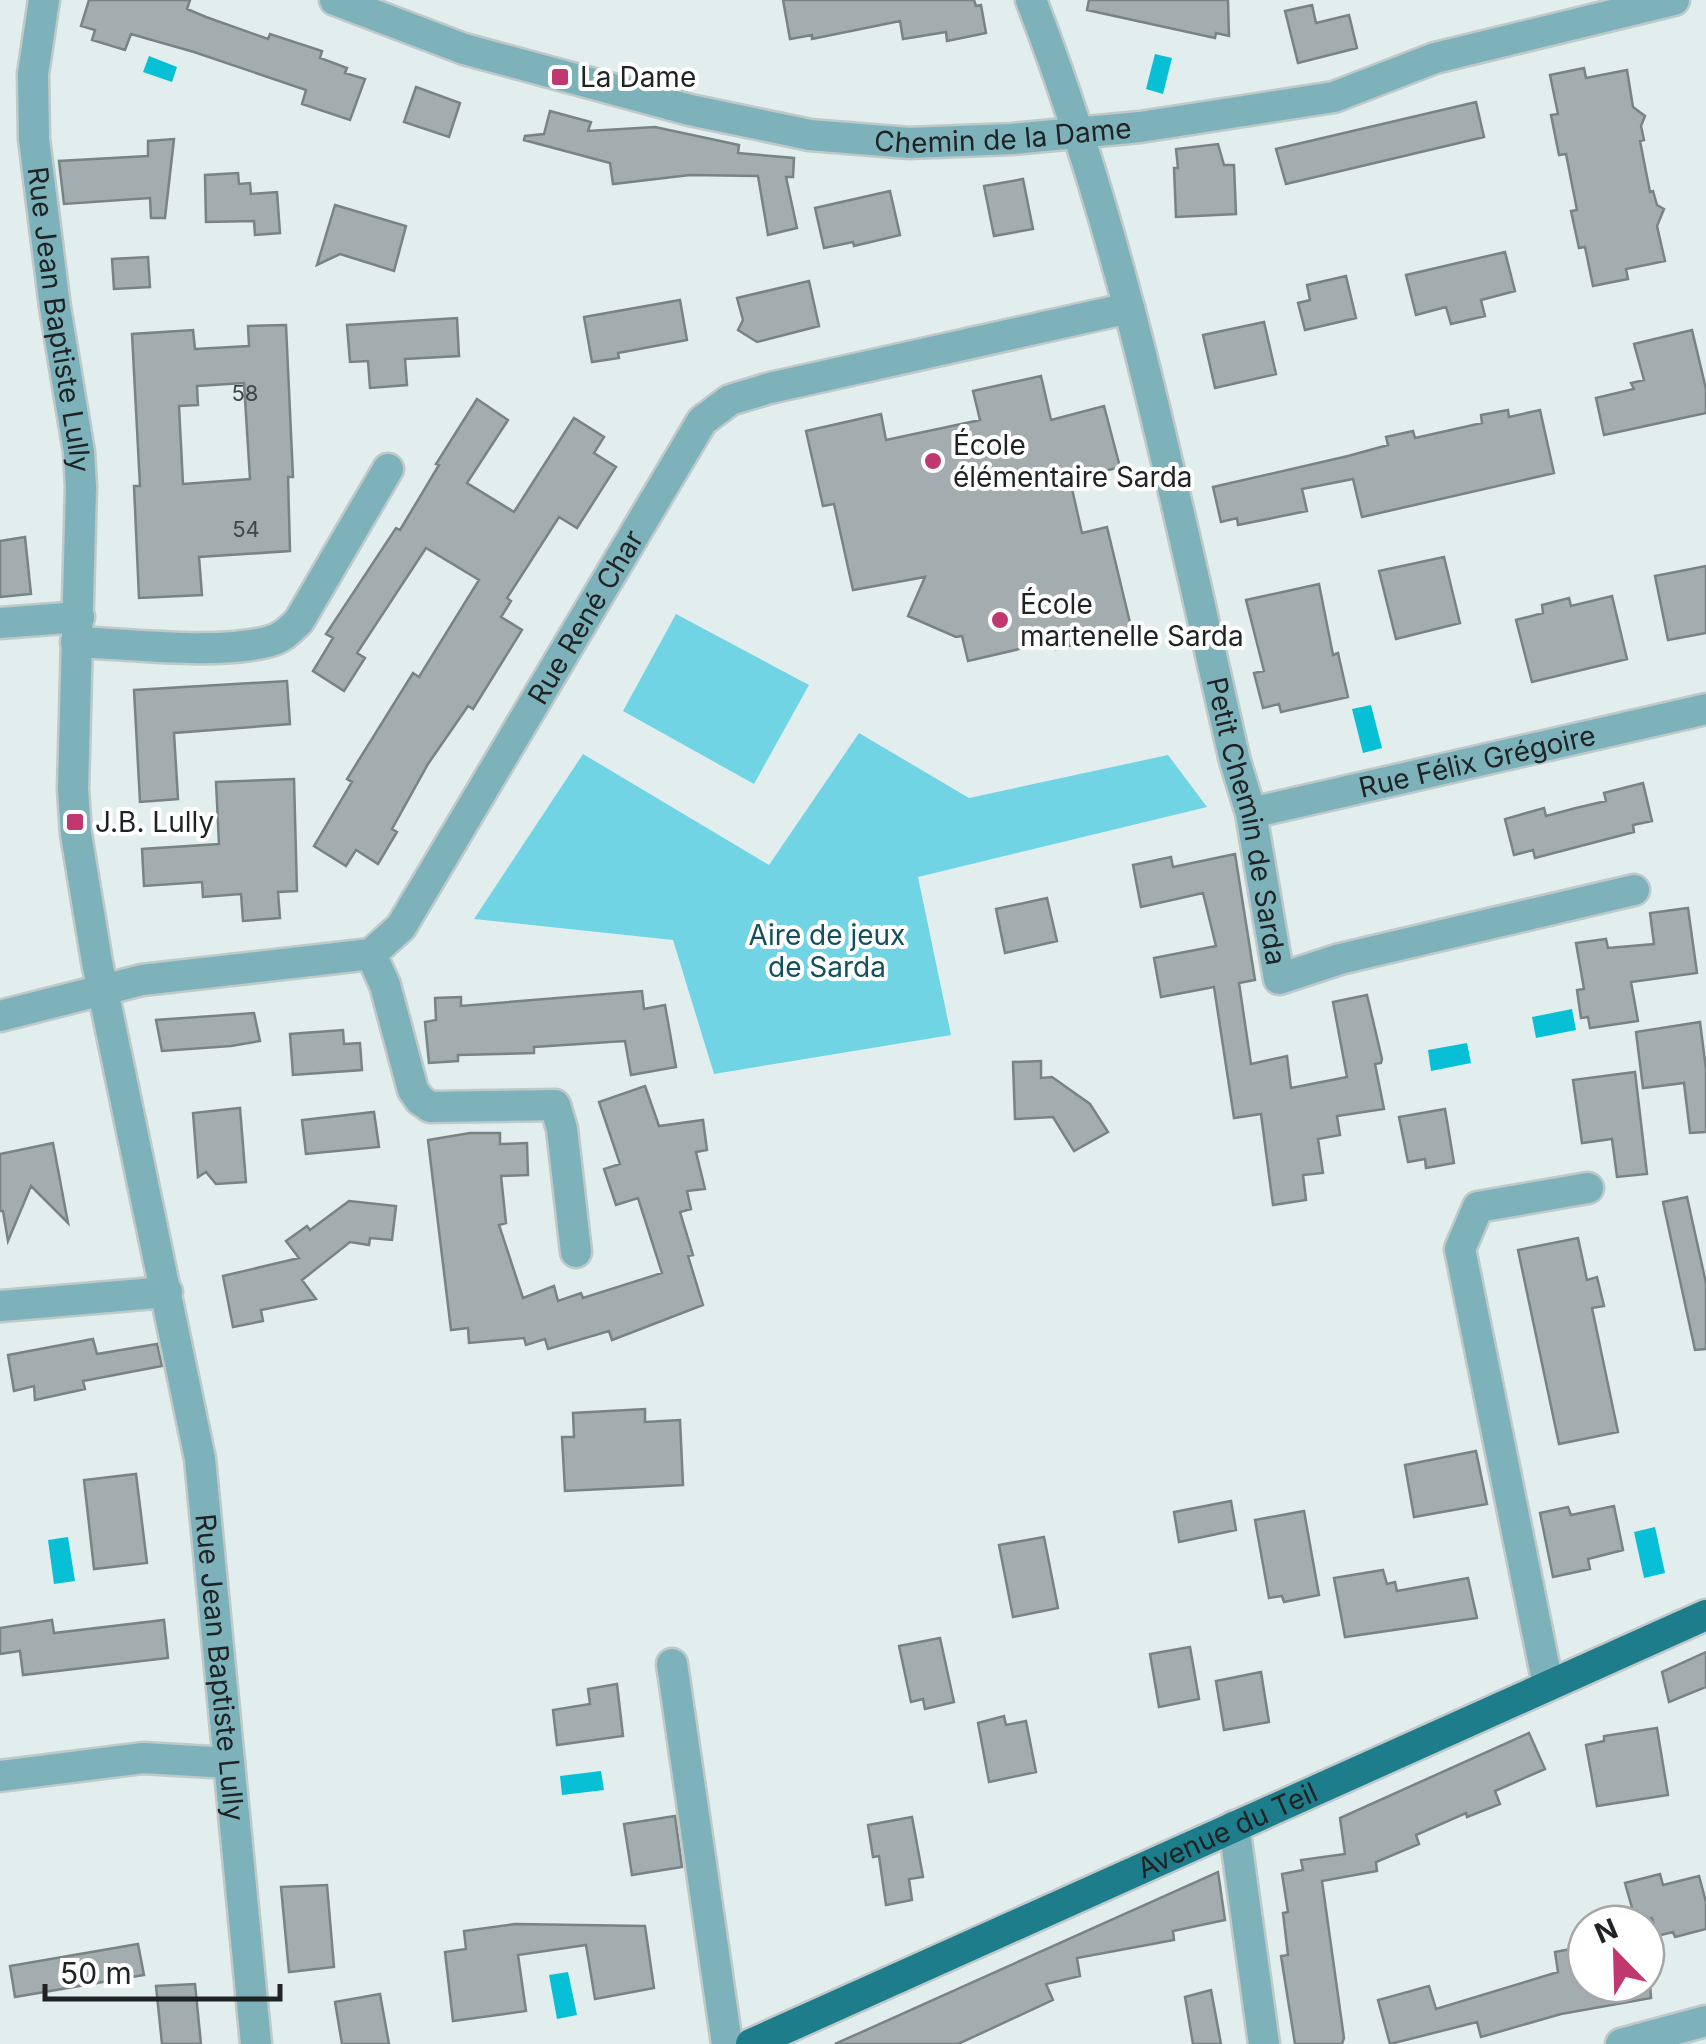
<svg xmlns="http://www.w3.org/2000/svg" width="1706" height="2044" font-family="Inter,sans-serif">
  <style>
    .green { fill: #71d4e4 }
    .water { fill: #07c0d6 }
    .building { fill: #a3adaf; stroke: #798384; stroke-width: 2.5; fill-rule: evenodd }
    .lines { fill: none; stroke-linecap: round; stroke-linejoin: round }
    .minor-casing { stroke: #bfc9ca; stroke-width: 35 }
    .major-casing { stroke: #bfc9ca; stroke-width: 35 }
    .minor { stroke: #7db2bb; stroke-width: 30 }
    .major { stroke: #1d7d8b; stroke-width: 30 }
    .poi-dot { fill: #c13770; stroke: #fff; stroke-width: 4 }
    .labels { text-anchor: middle; dominant-baseline: central; stroke-width: 8; stroke-linejoin: round; paint-order: stroke }
    .number-label { font-size: 22px; fill: #404647 }
    .poi-label { font-size: 28px; fill: #1f2324; stroke: #fff; text-anchor: start }
    .street-label { font-size: 28px; fill: #1f2324; stroke: #fff }
    .park-label { font-size: 28px; fill: #11515b; stroke: #fff }
  </style>
  <rect width="100%" height="100%" fill="#e2edee"/>
  <path class="green" d="M676,614L809,685L754,784L623,711Z
    M859,733L969,798L1168,755L1207,807L918,877L951,1035L714,1074L673,940L474,919L583,754L769,865Z"/>
  <path class="water" d="M1155,54L1172,58L1163,94L1146,89Z
    M149,56L177,67L172,82L143,72Z
    M1371,705L1382,748L1363,753L1352,709Z
    M1572,1009L1576,1030L1536,1038L1532,1017Z
    M1467,1043L1471,1063L1431,1071L1428,1050Z
    M1655,1527L1665,1573L1644,1578L1634,1532Z
    M68,1537L75,1581L54,1584L48,1540Z
    M601,1771L604,1790L562,1795L560,1776Z
    M568,1972L577,2015L557,2019L549,1975Z"/>
  <path class="building" d="M89,0H190L187,9L206,17L268,39L270,34L322,51L320,58L347,68L345,73L365,79L350,120L302,104L306,90L194,52L131,34L125,50L92,40L95,30L81,26Z
    M783,0H974L976,6L981,5L986,33L947,41L946,32L903,39L900,21L812,39V35L790,39Z
    M1089,0H1228L1229,36L1216,33L1215,38L1087,10Z
    M1312,5L1316,23L1349,15L1357,48L1298,63L1285,11Z
    M1584,68L1586,78L1627,70L1633,107L1645,116L1641,126L1644,140L1640,141L1650,192L1653,191L1657,205L1664,209L1657,226L1665,261L1626,269L1628,279L1593,286L1585,247L1579,248L1571,211L1577,210L1566,154L1559,155L1551,115L1558,114L1550,75Z
    M416,87L460,103L449,137L404,122Z
    M1476,102L1484,137L1286,184L1276,149Z
    M550,111L591,122L588,131L655,127L739,145L738,153L794,158L793,177H786L797,228L768,235L758,176L690,175L613,184L610,163L524,140L525,136L544,134Z
    M174,139L165,218H151L150,198L64,204L59,161L148,156V141Z
    M1218,144L1224,165H1234L1236,214L1176,217L1174,168H1178L1176,149Z
    M238,173L239,184L250,183L251,194L277,192L280,233L255,235L254,221L206,222L205,175Z
    M1023,179L1033,229L994,236L984,186Z
    M890,191L900,235L854,246L853,242L824,248L815,208Z
    M335,205L406,226L394,271L340,254L317,265Z
    M1505,252L1515,291L1481,300L1485,316L1451,324L1446,307L1416,315L1406,275Z
    M148,257L150,287L114,289L112,259Z
    M1346,276L1356,318L1305,330L1298,303L1310,300L1307,285Z
    M809,281L819,326L757,342L738,330L743,320L737,298Z
    M680,300L687,340L618,353L619,358L592,362L584,317Z
    M457,318L459,356L405,359L407,385L370,388L368,361L350,362L347,325Z
    M1264,322L1276,374L1215,388L1203,335Z
    M286,325L293,477H288L290,551L199,557L202,595L139,598L134,486H140L132,334L193,330L195,349L249,346L248,326ZM244,383L250,479L183,484L179,406L198,405L197,386Z
    M1692,330L1706,389V413L1604,435L1596,398L1634,389L1631,383L1644,380L1634,344Z
    M1041,376L1051,420L1104,406L1120,467L1070,480L1082,533L1107,527L1132,631L1056,649L1054,641L968,661L962,636L956,637L908,616L925,577L853,590L834,504L823,506L806,431L881,414L886,440L980,420L973,391Z
    M477,399L508,420L467,483L514,512L574,418L604,437L594,453L616,467L577,528L559,517L507,598L511,601L501,617L522,630L473,709L468,706L428,764L392,829L397,832L378,864L356,850L346,866L314,846L352,782L347,779L413,673L419,677L479,580L426,548L357,653L365,658L344,691L313,671L333,638L326,634L396,528L400,530L439,465L436,464Z
    M1508,410L1509,417L1540,410L1554,473L1362,517L1353,479L1302,489L1307,511L1238,525L1237,518L1221,522L1213,487L1348,456L1388,445L1386,437L1413,431L1415,438L1482,423L1481,415Z
    M25,537L31,594L0,597V541Z
    M1444,557L1460,623L1396,639L1379,571Z
    M1706,566V633L1668,640L1655,576Z
    M1319,584L1333,655L1338,653L1348,697L1281,712L1279,704L1263,708L1254,673L1264,671L1246,600Z
    M1612,596L1627,659L1532,682L1516,620L1543,613L1542,605L1569,598L1571,606Z
    M287,681L290,724L174,733L178,799L140,802L134,690Z
    M294,779L297,891L278,892L280,918L243,921L241,894L203,897L202,882L144,886L142,849L219,844L216,782Z
    M1643,783L1652,821L1633,825L1634,832L1535,858L1533,850L1514,855L1505,819L1544,808L1546,816L1576,808L1606,801L1604,793Z
    M1235,854L1255,980L1239,983L1251,1064L1287,1056L1291,1088L1347,1077L1333,1002L1367,995L1382,1059L1381,1063L1375,1064L1384,1109L1337,1116L1340,1135L1318,1139L1323,1173L1303,1175L1306,1200L1273,1205L1261,1114L1234,1118L1214,987L1161,997L1154,958L1216,946L1203,893L1141,907L1133,865L1171,857L1173,867Z
    M1047,898L1057,941L1005,953L996,909Z
    M1688,908L1697,973L1631,982L1638,1021L1590,1028L1588,1017L1581,1018L1577,990L1584,989L1576,943L1606,939L1608,948L1654,944L1650,913Z
    M642,991L644,1009L665,1005L676,1067L631,1075L625,1041L534,1047V1053L458,1055V1061L429,1063L425,1022L436,1020L435,998L461,997V1006Z
    M254,1013L260,1041L231,1046L162,1051L156,1020Z
    M1700,1022L1706,1069V1132L1690,1133L1684,1083L1643,1088L1636,1032Z
    M343,1030L344,1044L360,1043L362,1070L293,1075L290,1034Z
    M1041,1061V1078L1052,1077L1090,1104L1108,1132L1074,1151L1053,1117L1015,1119L1013,1062Z
    M1635,1072L1647,1174L1617,1177L1612,1139L1582,1143L1573,1080Z
    M645,1086L659,1126L703,1120L707,1150L696,1152L705,1189L687,1191L691,1209L680,1212L693,1255L688,1256L703,1305L612,1340L609,1331L548,1349L545,1339L526,1345L524,1338L469,1343L468,1328L451,1330L428,1140L470,1133H500V1144L527,1143L528,1175L501,1176L506,1223L499,1225L523,1298L554,1286L558,1301L581,1293L583,1298L662,1273L638,1198L616,1205L604,1169L620,1164L599,1102Z
    M240,1108L246,1182L216,1184L206,1172L198,1177L193,1113Z
    M1445,1109L1454,1163L1426,1168L1425,1159L1408,1162L1399,1117Z
    M374,1112L379,1147L306,1154L302,1120Z
    M53,1143L68,1223L31,1186L8,1241L3,1211H0V1154Z
    M1687,1197L1706,1283V1349L1695,1350L1663,1202Z
    M349,1201L396,1206L392,1240L370,1238L369,1245L350,1242L302,1280L316,1299L261,1310L263,1321L233,1327L223,1276L299,1258L286,1241L307,1226L310,1230Z
    M1578,1238L1587,1280L1597,1277L1604,1306L1592,1308L1618,1432L1559,1444L1518,1250Z
    M93,1339L97,1354L157,1344L162,1366L83,1381L85,1389L35,1400L34,1386L14,1391L8,1355Z
    M645,1409V1422L680,1420L683,1485L565,1491L562,1437H574L573,1413Z
    M1476,1451L1487,1504L1414,1517L1405,1465Z
    M136,1474L147,1563L94,1569L84,1480Z
    M1231,1501L1236,1530L1179,1542L1174,1512Z
    M1614,1506L1623,1550L1588,1559L1590,1569L1553,1577L1540,1513L1568,1507L1571,1515Z
    M1304,1511L1319,1595L1284,1602L1282,1596L1269,1598L1255,1520Z
    M1044,1537L1058,1608L1013,1617L999,1545Z
    M1383,1570L1387,1584L1395,1582L1397,1591L1468,1578L1477,1618L1345,1637L1334,1578Z
    M52,1620L54,1633L164,1620L168,1658L23,1675L20,1651L0,1654V1628Z
    M940,1638L954,1702L925,1709L923,1699L911,1702L899,1646Z
    M1190,1647L1199,1699L1159,1707L1150,1654Z
    M1706,1652V1687L1669,1702L1662,1672Z
    M1261,1672L1269,1722L1224,1730L1216,1681Z
    M617,1684L623,1736L557,1745L553,1710L590,1704L588,1689Z
    M1004,1716L1006,1725L1026,1721L1036,1772L989,1782L978,1723Z
    M1657,1728L1668,1795L1597,1806L1586,1745L1604,1741V1736Z
    M1529,1733L1545,1769L1495,1791L1500,1804L1467,1817L1466,1813L1416,1835L1419,1844L1376,1862L1377,1871L1322,1881L1344,2038L1342,2044H1295L1281,1956L1288,1955L1283,1913L1288,1912L1282,1874L1303,1870L1301,1860L1345,1854L1340,1818Z
    M675,1816L682,1867L632,1875L624,1824Z
    M912,1817L923,1877L909,1879L912,1900L886,1905L879,1856L873,1857L868,1825Z
    M1218,1872L1225,1920L1173,1931L1174,1940L1077,1958L1080,1976L1046,1984L1053,2000L958,2044H835Z
    M1660,1874L1663,1885L1699,1876L1706,1902V1929L1675,1937L1673,1932L1657,1936L1652,1918L1636,1922L1625,1883Z
    M327,1885L334,1967L289,1972L281,1887Z
    M515,1924L645,1926L654,1988L595,1999L586,1945L518,1955L526,2011L453,2021L445,1952L466,1949L464,1931Z
    M138,1944L144,1975L15,1997L10,1966Z
    M1586,1946V1984H1650L1651,1998L1561,2014L1481,2037L1477,2022L1390,2044L1378,2000L1429,1986L1436,2009L1558,1972L1555,1952Z
    M195,1984L201,2044H162L156,1986Z
    M1211,1990L1221,2044H1193L1185,1997Z
    M380,1994L389,2044H342L335,2002Z"/>
  <g class="lines">
    <defs>
      <g id="minor">
        <path id="s1" d="M44,0L33,74L34,139L55,307L79,452L81,487L73,789L76,834L97,962L200,1459L256,2044"/>
        <path id="s2" d="M335,0L464,49L690,110L810,135L909,143L1012,139L1140,127L1334,97L1435,58L1674,0"/>
        <path id="s3" d="M1031,0C1126,245 1176,505 1235,761L1251,813L1279,979L1340,959L1634,890"/>
        <path d="M0,623L79,617"/>
        <path d="M76,642C132,644 213,655 267,642C281,639 289,631 299,621L388,469"/>
        <path id="s4" d="M1251,813L1706,709"/>
        <path d="M371,954L385,985L413,1090L420,1100L430,1107L555,1105L562,1129L576,1252"/>
        <path id="s5" d="M0,1016L142,980L371,954L401,927L702,421L730,400L770,388L1129,308"/>
        <path d="M1,1306L167,1292"/>
        <path d="M672,1664L727,2044"/>
        <path d="M1548,1685L1460,1249L1478,1207L1588,1188"/>
        <path d="M0,1776L143,1758L229,1763"/>
        <path d="M1234,1826L1264,2044"/>
        <path d="M1621,2044L1706,2021"/>
      </g>
      <g id="major">
        <path id="s6" d="M751,2044L1706,1615"/>
      </g>
    </defs>
    <use href="#minor" class="minor-casing"/>
    <use href="#major" class="major-casing"/>
    <use href="#minor" class="minor"/>
    <use href="#major" class="major"/>
  </g>
  <g class="poi-dot">
    <rect x="550" y="67" width="20" height="20" rx="5"/>
    <circle cx="933" cy="461" r="10"/>
    <circle cx="1000" cy="620" r="10"/>
    <rect x="65" y="812" width="20" height="20" rx="5"/>
  </g>
  <g class="labels">
    <g class="number-label">
      <text x="245" y="393">58</text>
      <text x="246" y="529">54</text>
    </g>
    <g class="poi-label">
      <text x="580" y="77">La Dame</text>
      <text x="953" y="445">École<tspan x="953" dy="32">élémentaire Sarda</tspan></text>
      <text x="1020" y="604">École<tspan x="1020" dy="32">martenelle Sarda</tspan></text>
      <text x="95" y="822">J.B. Lully</text>
    </g>
    <g class="street-label">
      <text stroke="none"><textPath href="#s2" startOffset="688">Chemin de la Dame</textPath></text>
      <text stroke="none"><textPath href="#s1" startOffset="322">Rue Jean Baptiste Lully</textPath></text>
      <text stroke="none"><textPath href="#s5" startOffset="778">Rue René Char</textPath></text>
      <text stroke="none"><textPath href="#s4" startOffset="232">Rue Félix Grégoire</textPath></text>
      <text stroke="none"><textPath href="#s3" startOffset="850">Petit Chemin de Sarda</textPath></text>
      <text stroke="none"><textPath href="#s1" startOffset="1685">Rue Jean Baptiste Lully</textPath></text>
      <text stroke="none"><textPath href="#s6" startOffset="522">Avenue du Teil</textPath></text>
    </g>
    <g class="park-label">
      <text x="827" y="935">Aire de jeux<tspan x="827" dy="32">de Sarda</tspan></text>
    </g>
  </g>
  <g transform="translate(1616 1954) rotate(337)"><circle r="48" fill="#ffffff" stroke="#a5a7a7" stroke-width="2.5"/>
  <path d="M0-8L18 38L0 25L-18 38Z" fill="#c13770"/>
  <text y="-15" font-size="28" font-weight="bold" text-anchor="middle" fill="#1f2324">N</text>
  </g>
  <path d="M45 1984v15h235v-15" fill="none" stroke="#1f2324" stroke-width="5"/>
  <text x="60" y="1984" font-size="30" fill="#1f2324" stroke="#ffffff" stroke-width="8" paint-order="stroke">50 m</text>
</svg>
